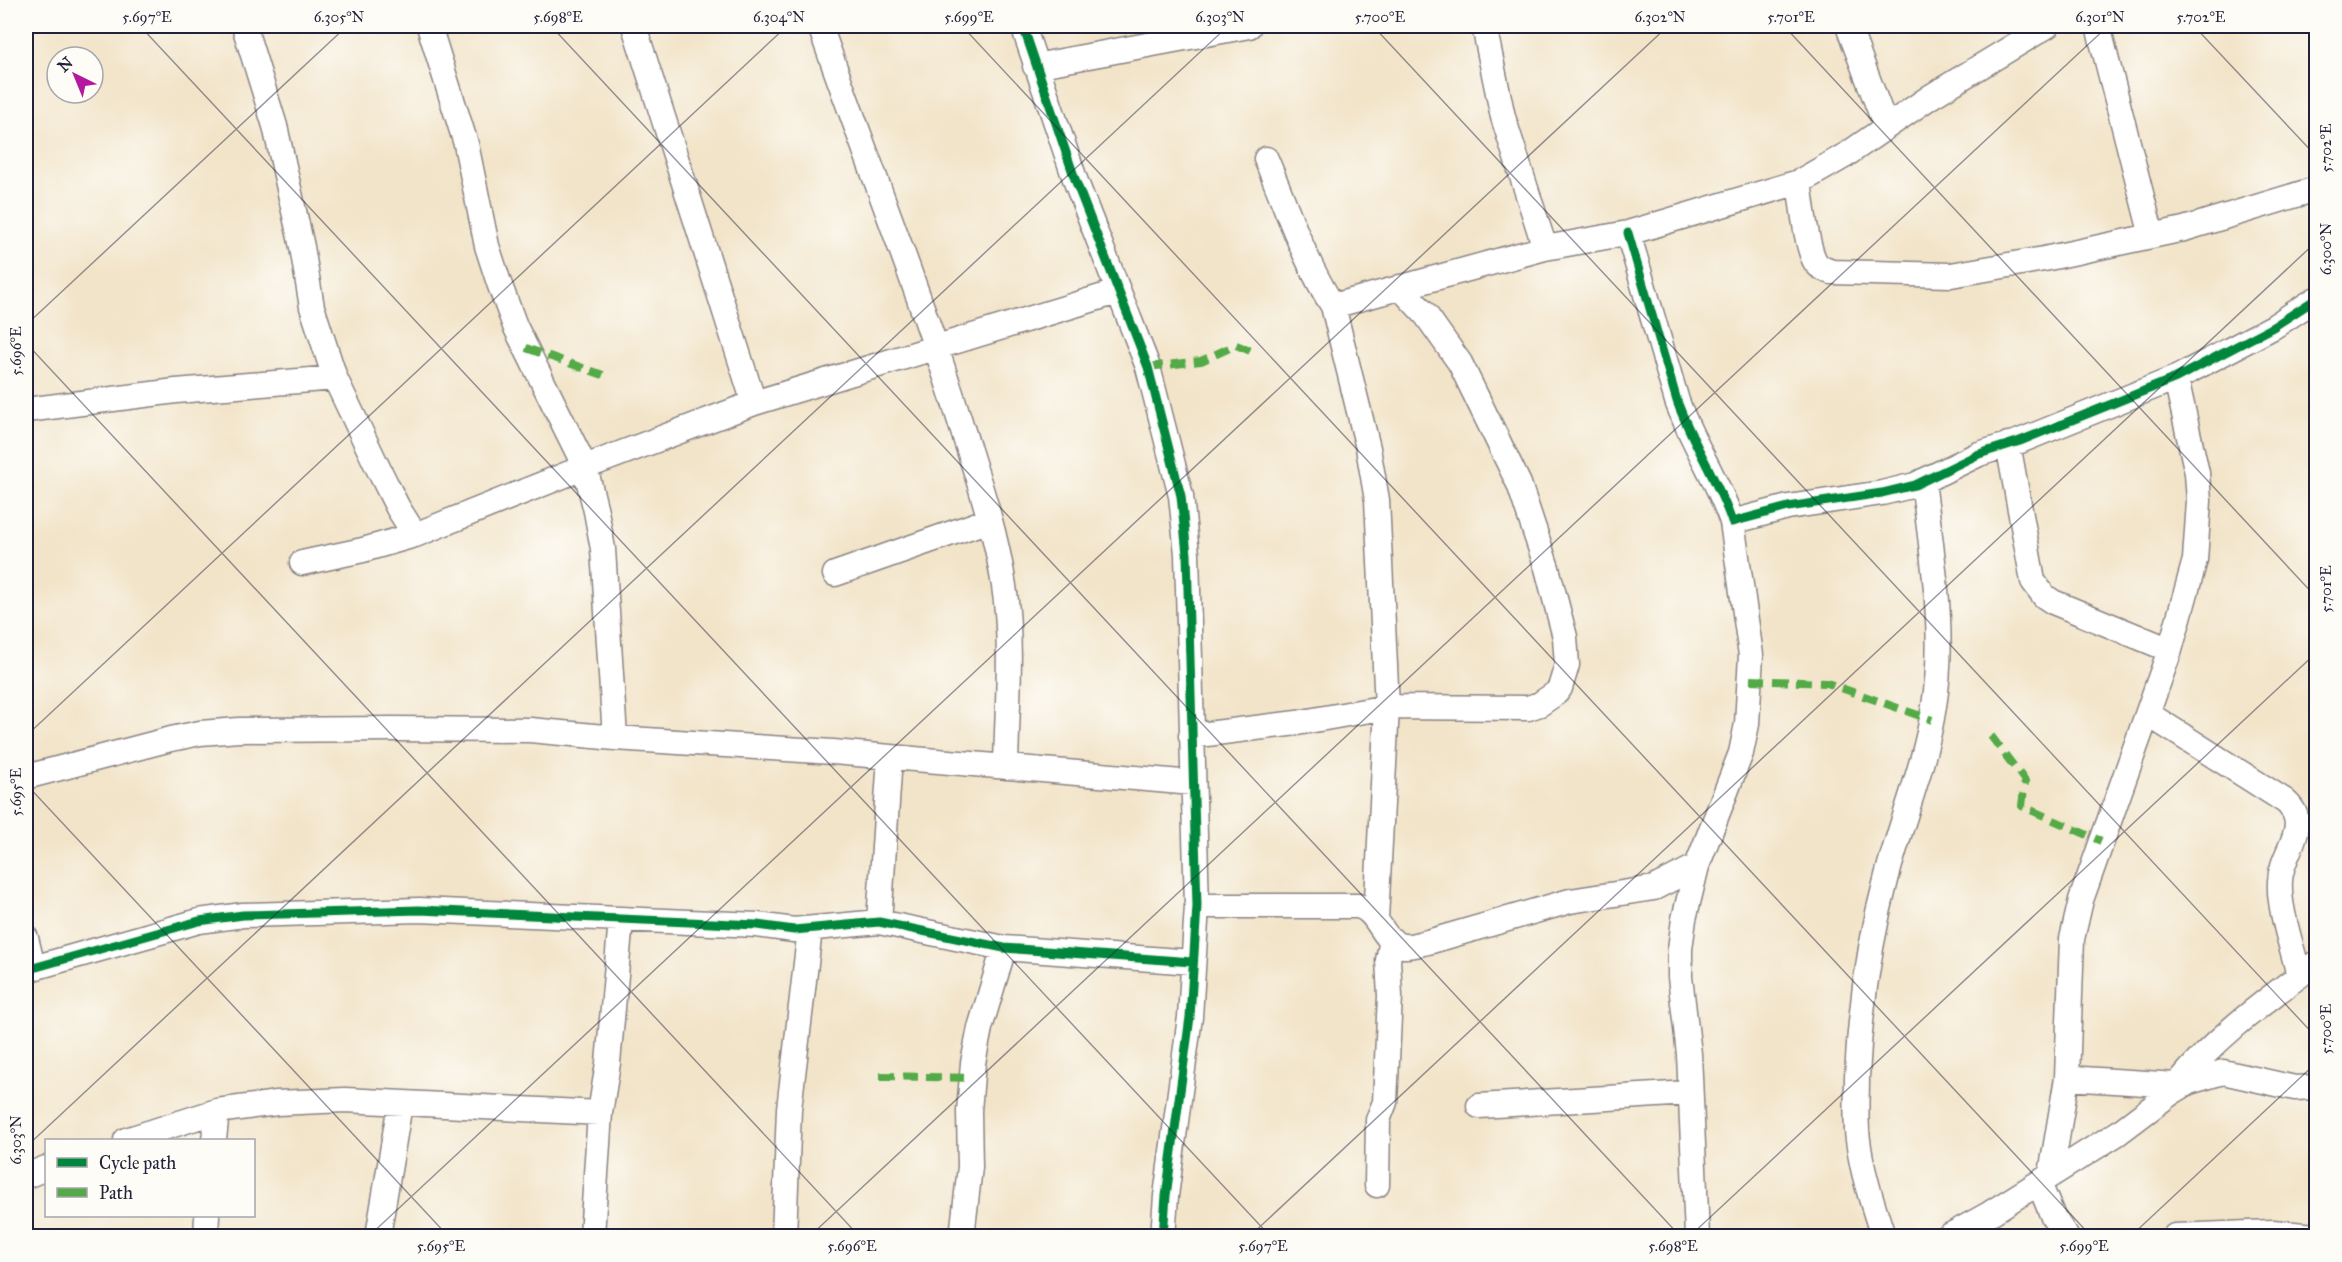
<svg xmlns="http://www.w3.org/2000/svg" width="2342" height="1262" font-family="'IM FELL Great Primer',serif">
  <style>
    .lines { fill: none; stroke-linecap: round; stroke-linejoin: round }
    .minor-casing { stroke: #8a8382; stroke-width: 27 }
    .minor { stroke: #fff; stroke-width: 24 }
    .quiet { stroke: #53aa46; stroke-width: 8; stroke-dasharray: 15 8; stroke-linecap: butt }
    .cycleway-casing { stroke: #fdfcf7; stroke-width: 13 }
    .cycleway { stroke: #00873e; stroke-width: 9 }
    .ticks { fill: none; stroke: #22223b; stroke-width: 1.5; stroke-opacity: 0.45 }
    .neatline { fill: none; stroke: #22223b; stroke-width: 2 }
    .ticks-label { font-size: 15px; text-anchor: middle; fill: #22223b }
  </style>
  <rect width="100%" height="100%" fill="#fdfcf7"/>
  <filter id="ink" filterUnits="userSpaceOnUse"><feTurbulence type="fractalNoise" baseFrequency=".0167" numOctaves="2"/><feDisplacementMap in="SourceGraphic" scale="12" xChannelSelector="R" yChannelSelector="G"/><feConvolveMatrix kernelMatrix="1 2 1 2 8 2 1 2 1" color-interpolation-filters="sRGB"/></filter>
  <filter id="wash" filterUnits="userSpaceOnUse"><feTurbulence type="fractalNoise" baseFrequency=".008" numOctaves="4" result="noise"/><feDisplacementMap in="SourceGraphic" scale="24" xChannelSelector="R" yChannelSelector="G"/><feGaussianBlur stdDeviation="1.35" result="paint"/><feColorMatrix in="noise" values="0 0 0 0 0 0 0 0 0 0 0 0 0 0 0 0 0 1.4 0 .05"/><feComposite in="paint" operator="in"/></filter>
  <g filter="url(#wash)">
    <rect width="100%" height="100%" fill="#f2e4c9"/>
  </g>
  <g filter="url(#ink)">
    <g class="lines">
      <defs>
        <path id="minor" d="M244,26L275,126L302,247L312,307L335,378L378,468L398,508L415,535
          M429,26L466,144L487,246L499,283L515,326L585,467L596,511L603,549L615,738
          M634,26L754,403
          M820,26C867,160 920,292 962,428C978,479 996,532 1004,586C1013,645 1007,707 1006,767
          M1023,26L1076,182L1148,367L1181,496L1187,554L1197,906L1190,1017L1166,1196L1163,1236
          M1484,26L1503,117L1545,248
          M1848,26L1886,127
          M2098,26L2152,236
          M1035,66L1249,26
          M1266,159C1287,208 1304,261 1333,306L1545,248L1628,233L1799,182L1846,155L1930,97L2047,26
          M1799,182C1802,201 1806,248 1816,263C1820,268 1826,270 1832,272L1951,275L2044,259L2184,229L2316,189
          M1628,233L1677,401C1692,443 1718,480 1732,522L1788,507L1882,493L1915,485L1979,454L2020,441L2176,378L2273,327L2316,299
          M26,410L176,391L335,378
          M2008,444L2033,581L2044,596L2053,602L2170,650
          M302,563L363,550L415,535L585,467L754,403L1117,292
          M835,574L989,520
          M2148,714L2285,801C2314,826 2281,851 2280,881C2278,908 2293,949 2299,976
          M1191,736L1297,723L1387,707L1377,500L1368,448L1333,306
          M26,777L171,739L200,733L239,730L394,729L530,730L615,738L833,752L1193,783
          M1197,906H1358C1380,911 1382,945 1404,946C1412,947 1421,943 1428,942L1570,901L1654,888L1697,866
          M1376,919L1387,707L1528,708L1540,704L1556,693L1560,688L1567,665L1565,637L1547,568L1519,484L1460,363L1426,315L1400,287
          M879,922L890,757
          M26,938L33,967
          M26,970L199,921L243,915L419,910L757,925L794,930L879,922L1004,948L1192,962
          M2067,1078L2177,1085
          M2177,1085C2216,1036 2267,1000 2316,963
          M1479,1106L1689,1093
          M126,1140L217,1111L277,1103L345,1100L600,1113
          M214,1140L217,1111
          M2051,1174L2067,1078L2072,939L2081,900L2170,650L2195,560L2199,501L2197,473L2176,378
          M26,1176L46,1168
          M2039,1183L2053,1217L2066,1236
          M1377,1185L1378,1120L1385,1102L1390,996L1388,960L1392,940
          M206,1236L207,1216
          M378,1236L400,1104
          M592,1236L600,1113L608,1063L621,920
          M784,1236L789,1109L810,929
          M962,1236L970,1167L969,1111L973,1063L980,1028L1004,948
          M1697,1236L1689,1054L1680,977V949L1684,919L1697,866L1741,753L1747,724L1751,655L1732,522
          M1883,1236C1873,1205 1862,1173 1858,1140C1855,1120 1857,1098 1857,1077C1860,1008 1869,943 1887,876C1902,819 1925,765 1934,706C1946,632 1932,555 1923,481
          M1949,1236L1989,1214L2118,1133L2171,1093L2189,1082L2223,1072L2295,1088L2316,1087
          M2175,1236L2273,1232L2316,1236"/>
      </defs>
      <use href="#minor" class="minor-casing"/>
      <use href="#minor" class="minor"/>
      <path class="quiet" d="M526,348L603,375
        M1148,367L1201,361L1236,345L1253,352
        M1750,680L1827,683L1932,720
        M1991,736L2025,781L2022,806L2101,841
        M880,1076L971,1078
        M963,1232L1003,1236"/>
      <defs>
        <path id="cycleway" d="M1023,26L1076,182L1148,367L1181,496L1187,554L1197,906L1190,1017L1166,1196L1163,1236
          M1628,233L1677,401C1692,443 1718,480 1732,522L1788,507L1882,493L1915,485L1979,454L2020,441L2176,378L2273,327L2316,299
          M26,970L199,921L243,915L419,910L757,925L794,930L879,922L1004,948L1192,962"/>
      </defs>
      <use href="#cycleway" class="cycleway-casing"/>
      <use href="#cycleway" class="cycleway"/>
    </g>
  </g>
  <path class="ticks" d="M140,26L1270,1236M551,26L1680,1236M962,26L2091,1236M1373,26L2316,1037M1784,26L2316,597M2194,26L2316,156M26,325L347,26M26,343L859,1236M26,736L787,26M26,784L448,1236M26,1147L1228,26M26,1224L37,1236M369,1236L1668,26M810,1236L2108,26M1250,1236L2316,242M1690,1236L2316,653M2131,1236L2316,1063"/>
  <rect width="2342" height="1262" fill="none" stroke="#fdfcf7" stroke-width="66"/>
  <rect x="45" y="1139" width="210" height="78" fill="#fdfcf7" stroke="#a5a5ac" stroke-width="1.5"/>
  <rect x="57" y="1158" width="30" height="9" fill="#00873e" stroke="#a5a5ac" stroke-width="1.5"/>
  <text x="99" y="1169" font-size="18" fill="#22223b">Cycle path</text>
  <rect x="57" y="1188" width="30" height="9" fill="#53aa46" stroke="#a5a5ac" stroke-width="1.5"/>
  <text x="99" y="1199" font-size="18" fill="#22223b">Path</text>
  <g transform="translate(75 75) rotate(317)"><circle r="28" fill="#fdfcf7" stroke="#a5a5ac" stroke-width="1.5"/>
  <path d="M0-4.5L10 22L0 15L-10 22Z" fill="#b5179e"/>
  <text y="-9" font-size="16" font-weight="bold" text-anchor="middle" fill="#22223b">N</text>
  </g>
  <rect x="33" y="33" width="2276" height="1196" class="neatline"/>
  <g class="ticks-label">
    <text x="147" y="22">5.697°E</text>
    <text x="339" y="22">6.305°N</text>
    <text x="558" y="22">5.698°E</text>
    <text x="779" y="22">6.304°N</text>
    <text x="969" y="22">5.699°E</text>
    <text x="1220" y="22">6.303°N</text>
    <text x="1380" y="22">5.700°E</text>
    <text x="1660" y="22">6.302°N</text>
    <text x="1791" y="22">5.701°E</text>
    <text x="2100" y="22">6.301°N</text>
    <text x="2201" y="22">5.702°E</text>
    <text transform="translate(2326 148) rotate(-90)" y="5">5.702°E</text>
    <text transform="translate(2326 249) rotate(-90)" y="5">6.300°N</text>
    <text transform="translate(16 351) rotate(-90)" y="5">5.696°E</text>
    <text transform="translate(2326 589) rotate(-90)" y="5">5.701°E</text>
    <text transform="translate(16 792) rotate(-90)" y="5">5.695°E</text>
    <text transform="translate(2326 1029) rotate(-90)" y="5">5.700°E</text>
    <text transform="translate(16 1140) rotate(-90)" y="5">6.303°N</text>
    <text x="441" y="1251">5.695°E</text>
    <text x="852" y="1251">5.696°E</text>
    <text x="1263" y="1251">5.697°E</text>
    <text x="1673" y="1251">5.698°E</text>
    <text x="2084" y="1251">5.699°E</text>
  </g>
</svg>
